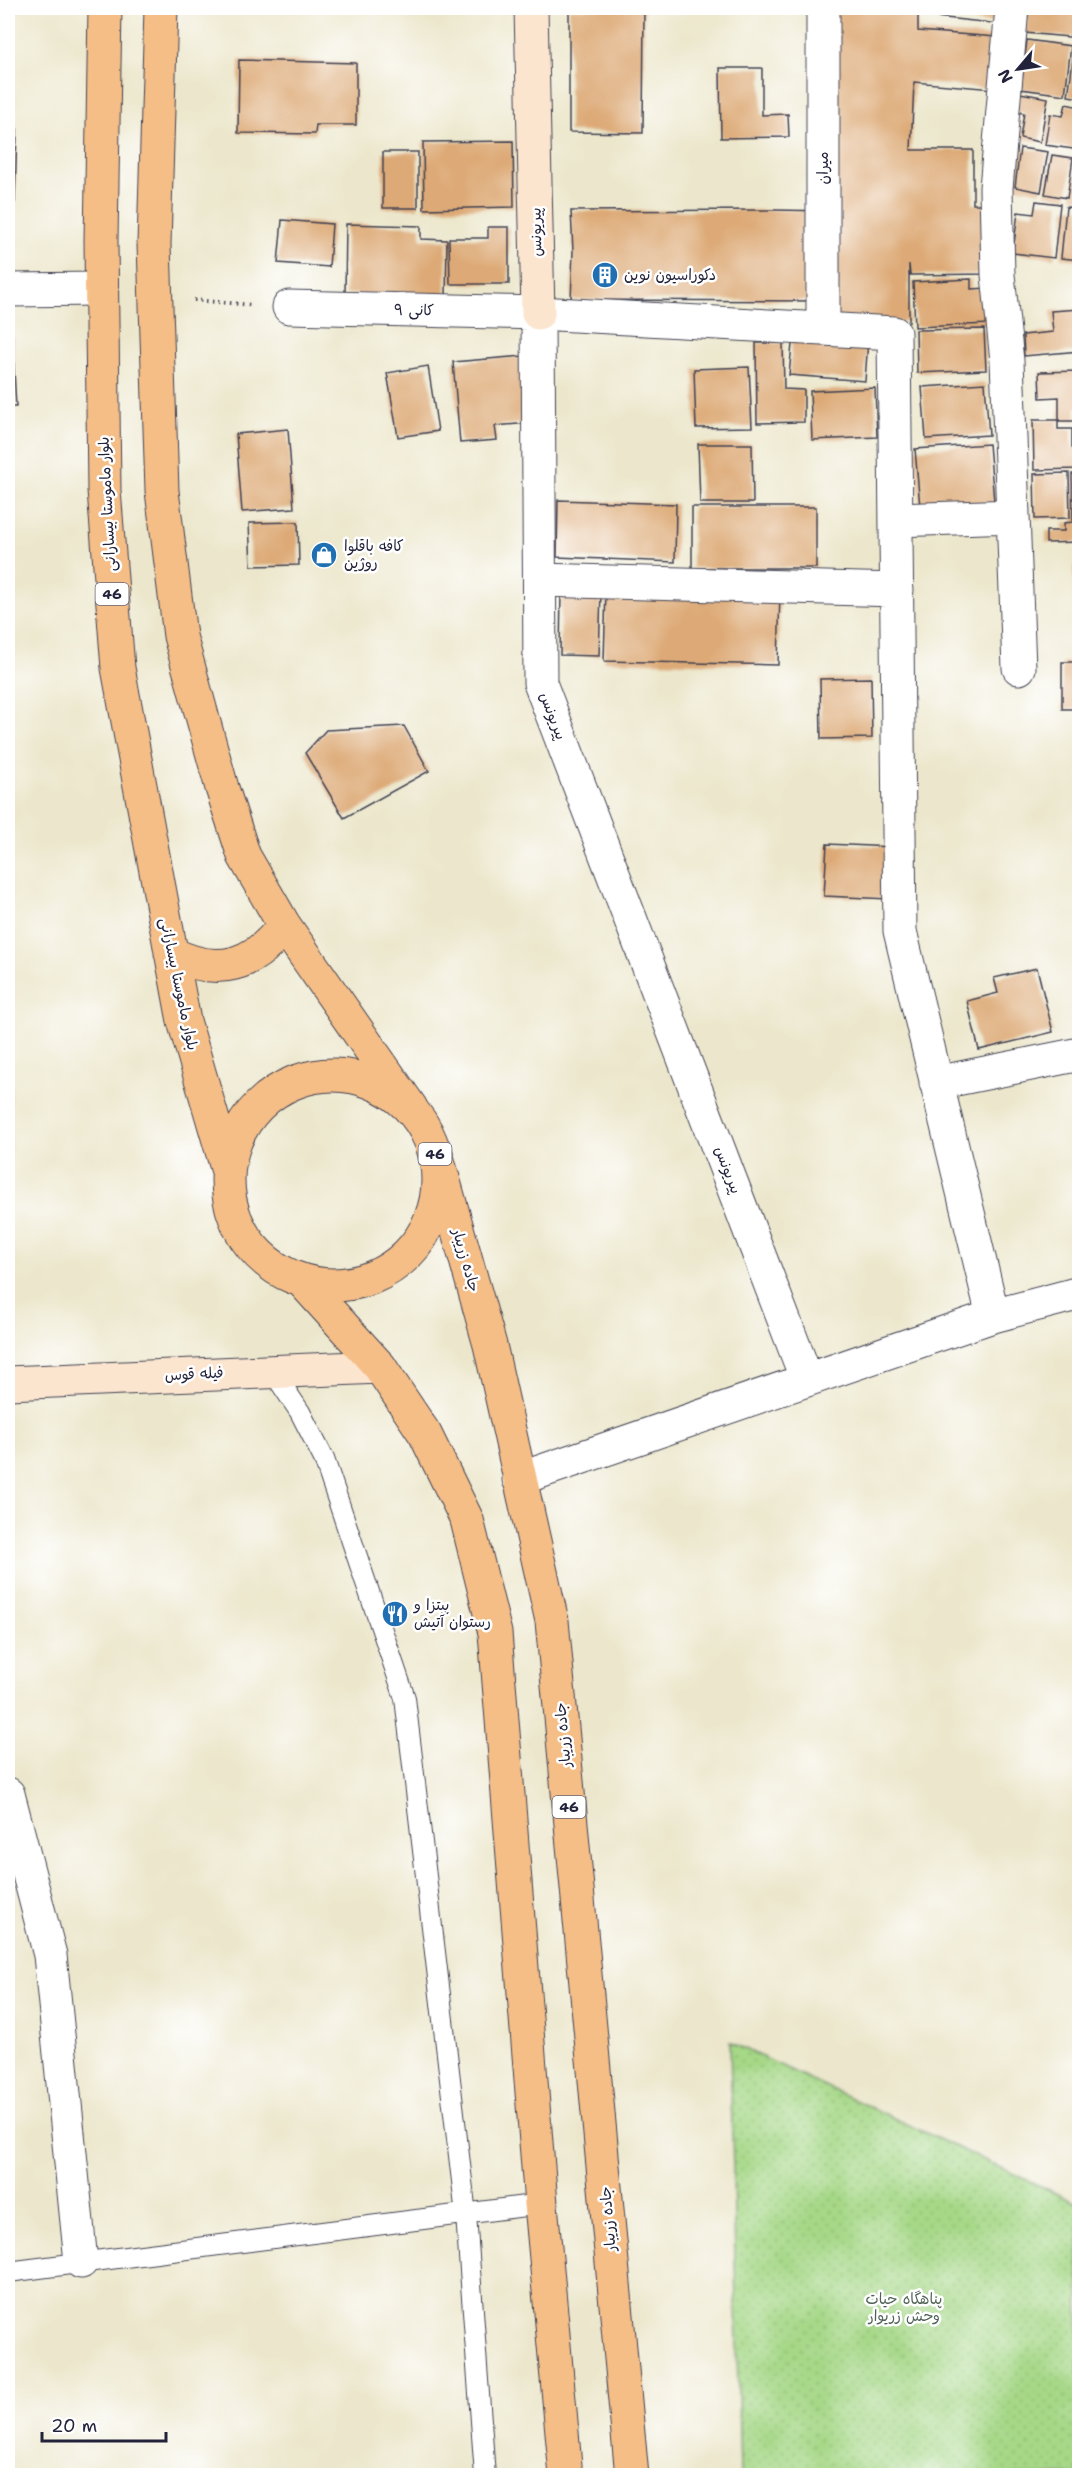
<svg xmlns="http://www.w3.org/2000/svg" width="1087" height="2483" font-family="'Shantell Sans','Playpen Sans Arabic',sans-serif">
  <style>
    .park { fill: url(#park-dots); stroke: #647d61; stroke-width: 1.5 }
    .building { fill: #da7 }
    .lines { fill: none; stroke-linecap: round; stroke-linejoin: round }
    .lane-casing { stroke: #404051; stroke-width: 22 }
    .street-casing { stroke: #404051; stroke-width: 35 }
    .secondary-casing { stroke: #404051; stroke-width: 35 }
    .primary-casing { stroke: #404051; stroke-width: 35 }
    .path { stroke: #404051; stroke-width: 4; stroke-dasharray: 1.5 4.5; stroke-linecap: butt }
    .lane { stroke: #fff; stroke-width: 20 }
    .street { stroke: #fff; stroke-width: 33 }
    .secondary { stroke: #fbe5cf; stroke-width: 33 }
    .primary { stroke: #f6be87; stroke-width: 33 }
    .labels { text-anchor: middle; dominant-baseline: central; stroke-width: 5; stroke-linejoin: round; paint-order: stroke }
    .shield { fill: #fff; stroke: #646476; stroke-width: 1.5 }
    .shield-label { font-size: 14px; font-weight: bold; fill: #22223b }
    .street-label { font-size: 15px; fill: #22223b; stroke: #fff }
    .poi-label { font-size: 15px; fill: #22223b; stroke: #fff; text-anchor: start }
    .park-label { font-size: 15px; fill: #506256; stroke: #fff }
  </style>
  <defs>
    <pattern id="park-dots" width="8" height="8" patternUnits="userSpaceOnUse" patternTransform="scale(1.5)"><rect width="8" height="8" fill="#a6d887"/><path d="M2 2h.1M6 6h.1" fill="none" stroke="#8fb975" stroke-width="1.8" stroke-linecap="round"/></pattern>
  </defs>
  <rect width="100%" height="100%" fill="#fff"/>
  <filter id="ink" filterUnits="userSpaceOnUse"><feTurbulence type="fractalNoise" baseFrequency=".0167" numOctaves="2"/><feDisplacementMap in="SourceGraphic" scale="12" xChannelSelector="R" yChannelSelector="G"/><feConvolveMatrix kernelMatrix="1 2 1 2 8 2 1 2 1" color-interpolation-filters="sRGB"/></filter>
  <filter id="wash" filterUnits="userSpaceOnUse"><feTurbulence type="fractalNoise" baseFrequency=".008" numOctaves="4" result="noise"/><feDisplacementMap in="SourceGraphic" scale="24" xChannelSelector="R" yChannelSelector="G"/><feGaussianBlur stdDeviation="1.35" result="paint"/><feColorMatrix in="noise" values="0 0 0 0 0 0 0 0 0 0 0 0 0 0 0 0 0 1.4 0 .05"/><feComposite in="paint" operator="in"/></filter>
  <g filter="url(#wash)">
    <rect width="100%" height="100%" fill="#ece7cc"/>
    <path class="park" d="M730,2042L1079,2204V2475H740Z"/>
    <g id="blocks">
      <path class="building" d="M8,8H14V23H8Z
        M569,8H644L643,133L569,132Z
        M835,8H918V31L997,37L993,89L914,82L911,150H973V204H986L989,274L910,275L909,264V322L833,320Z
        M937,8H1003L1001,24L936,17Z
        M1029,8H1080V38L1025,33Z
        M1027,40L1071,46L1065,95L1021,89Z
        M1075,46L1080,47V98L1068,96Z
        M239,60L356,63V125H316L315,134L238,133Z
        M720,68H762V115L788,114L789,137L721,138Z
        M1020,93L1048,98L1040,142L1020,138L1024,113L1016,112Z
        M1066,104L1080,107V150L1045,145L1050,114L1063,116Z
        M8,128L17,129L15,202H8Z
        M513,141L514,207L424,209L423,142Z
        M1020,148L1048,152L1041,192L1015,187Z
        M383,152H418V208H383Z
        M1052,155L1073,158L1067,198L1045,194Z
        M1078,159H1080V198L1072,197Z
        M1036,201L1060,204L1054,258L1013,253L1018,212L1034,214Z
        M1066,207L1080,208V260L1061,258Z
        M774,210L833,211L832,301L571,300L573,251L571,211Z
        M282,220L332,224L329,267L278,263Z
        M346,224L421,226V239L447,240L446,297L345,294Z
        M488,227H509V284H450L449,238H488Z
        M971,279V289L989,288L991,324L915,327L913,282Z
        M1080,309V351L1024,356L1023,335L1053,332L1051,311Z
        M984,329L986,370L917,373L916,330Z
        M8,331H12L16,407H8Z
        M793,334L868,340L865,381L789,375Z
        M756,343H783L784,389L804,390V422L757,423Z
        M523,356L529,423L495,426L497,440L460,443L453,362Z
        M428,366L438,431L398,437L387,373Z
        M749,367L752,427L696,428L694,369Z
        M1080,371V407H1076V421H1059V397L1040,398L1039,372Z
        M985,383L989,435L926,439L922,387Z
        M875,388L877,437L812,440L810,391Z
        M1033,420H1058V429H1072V448L1080,447V469L1034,470Z
        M288,429L294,508L242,512L236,434Z
        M698,444H752L753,503H700Z
        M989,444L994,502L920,507L915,449Z
        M1069,473L1070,518L1035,519L1034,474Z
        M1072,474H1080V542L1046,543V531H1064V523L1073,522Z
        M558,500L676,504L675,562L557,557Z
        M692,507H816V568H692Z
        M298,522L299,565L251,566L249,523Z
        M1074,564H1080V633H1075Z
        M606,589L780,591L778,665L604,661Z
        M561,591L601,592L599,656L560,655Z
        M1062,662H1080V709H1062Z
        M871,678L872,738L821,739L820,679Z
        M404,726L429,771L344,818L305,753L326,730Z
        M827,844L892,847L889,899L824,896Z
        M1037,968L1053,1032L979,1050L967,1001L998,993L994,978Z
        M8,1038L11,1039L10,1181H8Z"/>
    </g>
  </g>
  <g filter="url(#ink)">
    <use href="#blocks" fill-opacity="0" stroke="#404051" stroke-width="1.5"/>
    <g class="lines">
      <defs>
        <path id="lane" d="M272,1370L300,1412L324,1459L405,1698L466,2215L485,2476
          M8,2272L541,2204"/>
        <path id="street" d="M823,8V329
          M1012,8L996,188L998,275L1007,361L1019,668
          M8,290L101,289
          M289,307L538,313L894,333L900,931L993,1316
          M538,313L540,683L807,1380
          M896,520L1013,516
          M540,580L897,590
          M936,1083L1080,1054
          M519,1479L993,1316L1080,1293
          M8,1794L50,1955L81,2262"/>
        <path id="secondary" d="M531,8L538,313
          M8,1383L380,1367"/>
        <path id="primary" d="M105,8L101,240L104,490L118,668L184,1021L227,1168
          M161,8L154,244L162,491L180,636L222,788L244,856L284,925L411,1108
          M171,953C217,977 255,966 284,925
          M228 1180a105 105 0 1 1 210 0a105 105 0 1 1-210 0Z
          M435,1150L490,1345L552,1621L632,2476
          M303,1282L380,1367L425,1434L467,1520L495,1633L541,2204L566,2476"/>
      </defs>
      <use href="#lane" class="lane-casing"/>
      <use href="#street" class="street-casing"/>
      <use href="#secondary" class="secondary-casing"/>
      <use href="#primary" class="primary-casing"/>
      <path class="path" d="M194,300L253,305"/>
      <use href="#lane" class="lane"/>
      <use href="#street" class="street"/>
      <use href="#secondary" class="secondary"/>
      <use href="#primary" class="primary"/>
    </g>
  </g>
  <defs>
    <symbol id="building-disc" viewBox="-11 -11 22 22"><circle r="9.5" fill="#1f6fb2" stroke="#fff"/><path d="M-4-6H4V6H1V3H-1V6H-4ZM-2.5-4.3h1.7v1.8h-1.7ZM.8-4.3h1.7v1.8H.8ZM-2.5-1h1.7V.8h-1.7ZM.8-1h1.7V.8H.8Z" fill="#fff"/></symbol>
    <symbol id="shop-disc" viewBox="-11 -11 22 22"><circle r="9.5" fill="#1f6fb2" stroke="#fff"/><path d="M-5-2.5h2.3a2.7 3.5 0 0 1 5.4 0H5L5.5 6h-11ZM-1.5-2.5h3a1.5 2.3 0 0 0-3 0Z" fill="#fff"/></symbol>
    <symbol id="restaurant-disc" viewBox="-11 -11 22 22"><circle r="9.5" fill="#1f6fb2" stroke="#fff"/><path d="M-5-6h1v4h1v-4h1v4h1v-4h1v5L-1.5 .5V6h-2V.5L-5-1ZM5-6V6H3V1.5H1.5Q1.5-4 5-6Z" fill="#fff"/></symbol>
  </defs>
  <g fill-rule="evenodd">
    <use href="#building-disc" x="590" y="260" width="30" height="30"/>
    <use href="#shop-disc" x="309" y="540" width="30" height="30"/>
    <use href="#restaurant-disc" x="380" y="1599" width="30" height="30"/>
  </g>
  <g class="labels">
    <g class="shield">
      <rect x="95.5" y="583" width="33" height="22" rx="4.5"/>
      <rect x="418.5" y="1143" width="33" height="22" rx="4.5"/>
      <rect x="552.5" y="1796" width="33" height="22" rx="4.5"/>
    </g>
    <g class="shield-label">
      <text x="112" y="594">46</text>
      <text x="435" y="1154">46</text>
      <text x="569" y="1807">46</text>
    </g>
    <g class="street-label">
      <text transform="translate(823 168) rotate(-90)">میران</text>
      <text transform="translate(536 232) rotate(-91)">پیریونس</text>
      <text transform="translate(414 310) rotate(1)">کانی ۹</text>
      <text transform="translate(107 504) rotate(-93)">بلوار ماموستا بیسارانی</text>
      <text transform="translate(553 716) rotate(69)">پیریونس</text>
      <text transform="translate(179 984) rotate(78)">بلوار ماموستا بیسارانی</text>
      <text transform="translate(728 1170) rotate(69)">پیریونس</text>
      <text transform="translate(466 1260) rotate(74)">جاده زریبار</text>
      <text transform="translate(194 1374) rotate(-3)">فیله قوس</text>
      <text transform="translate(563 1735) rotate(-95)">جاده زریبار</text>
      <text transform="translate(608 2219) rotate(-95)">جاده زریبار</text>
    </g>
    <g class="poi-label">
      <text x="624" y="275">دکوراسیون نوین</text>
      <text x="344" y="546">کافه باقلوا<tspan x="344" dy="17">روژین</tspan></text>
      <text x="414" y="1605">پیتزا و<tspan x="414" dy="17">رستوان آتیش</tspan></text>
    </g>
    <g class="park-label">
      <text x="904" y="2299">پناهگاه حیات<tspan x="904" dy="17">وحش زریوار</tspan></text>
    </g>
  </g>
  <rect width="1087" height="2483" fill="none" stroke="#fff" stroke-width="30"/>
  <g transform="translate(1018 69) rotate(241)" stroke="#ffffff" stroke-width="4.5" paint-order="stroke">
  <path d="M0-4.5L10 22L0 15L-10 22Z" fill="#22223b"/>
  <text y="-9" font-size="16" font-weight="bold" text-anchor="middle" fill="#22223b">N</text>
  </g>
  <path d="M42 2432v9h124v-9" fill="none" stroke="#22223b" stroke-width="3"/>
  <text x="51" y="2432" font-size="18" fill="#22223b" stroke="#ffffff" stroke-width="4.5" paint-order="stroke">20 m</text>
</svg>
